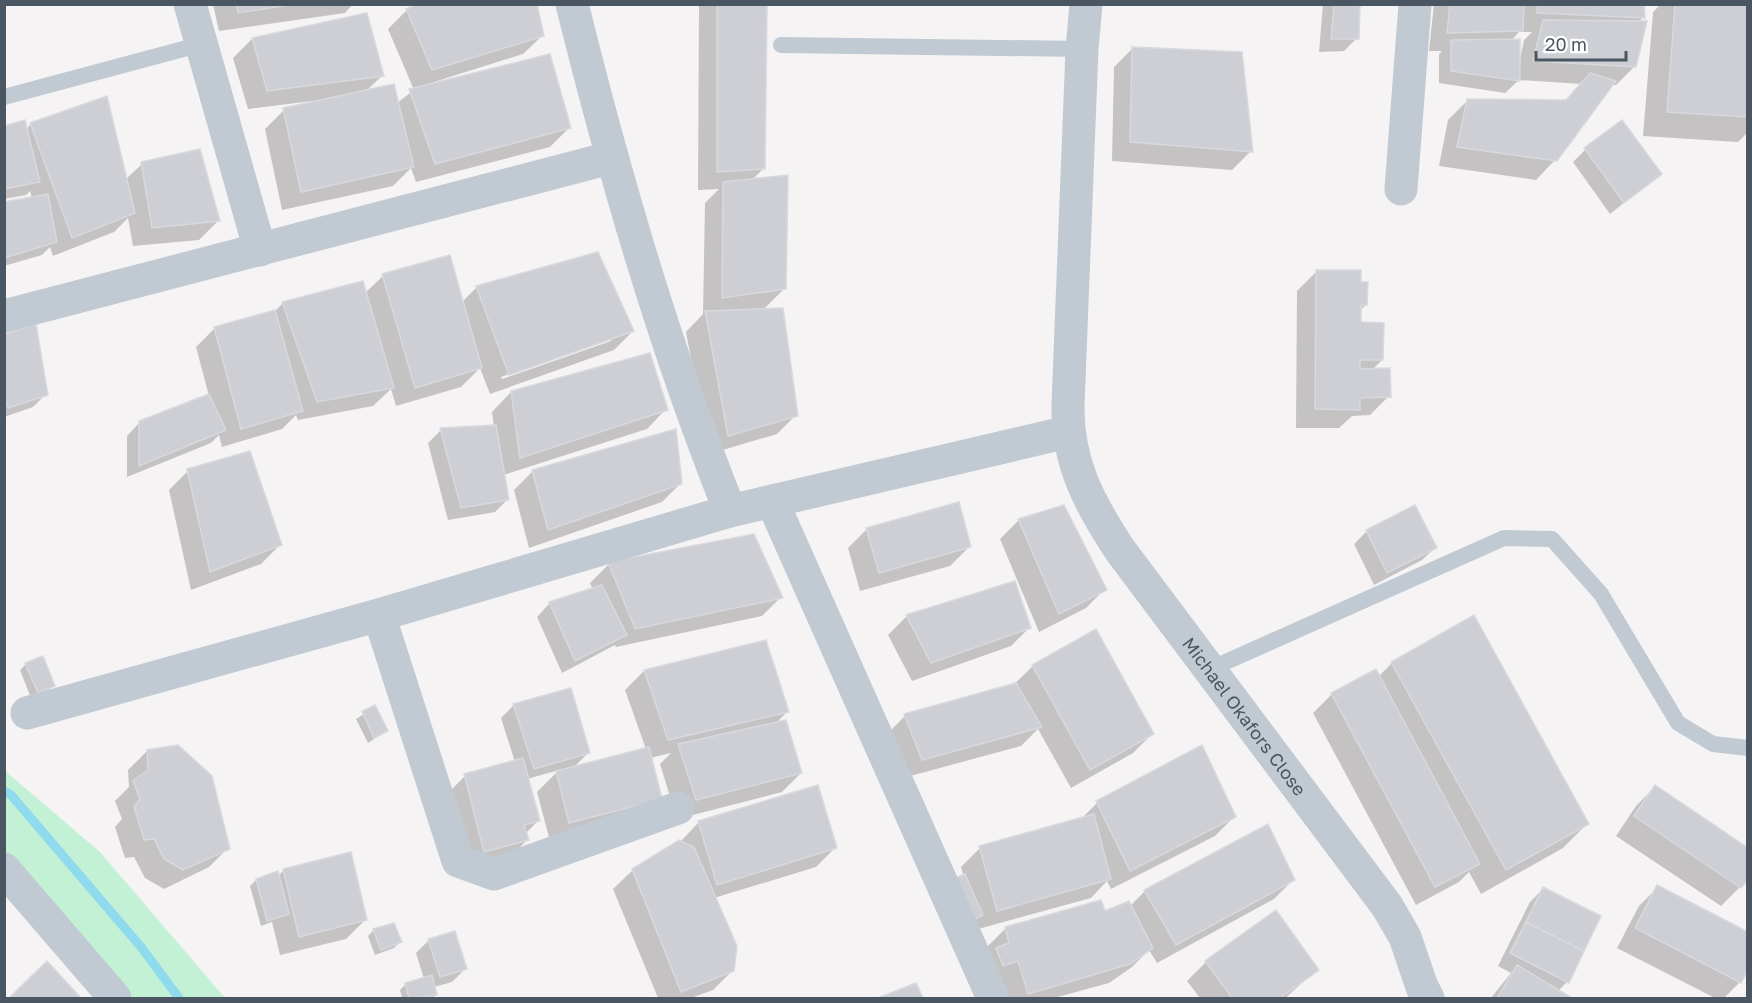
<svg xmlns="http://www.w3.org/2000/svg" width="1752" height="1003" font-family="'Golos Text',sans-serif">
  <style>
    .grass { fill: #c3f1d5 }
    .shadow { fill: #0003; fill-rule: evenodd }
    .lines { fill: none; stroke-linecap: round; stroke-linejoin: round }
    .stream { stroke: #90daee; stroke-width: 9 }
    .building { fill: #cdcfd5; stroke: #d7d9de; stroke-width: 1.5 }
    .lane { stroke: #c1cad2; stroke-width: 16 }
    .street { stroke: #c1cad2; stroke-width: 33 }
    .labels { text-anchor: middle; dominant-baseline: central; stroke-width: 4.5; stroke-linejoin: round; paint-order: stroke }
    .street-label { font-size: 18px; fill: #4a5661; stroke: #fff }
  </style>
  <rect width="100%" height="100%" fill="#f5f3f3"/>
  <path class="grass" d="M4,770L100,852L225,998H125L5,855Z"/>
  <path class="shadow" d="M213,4H353L345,13L219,31Z
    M699,4H765L764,168L751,181L784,289L762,311L796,415L777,434L709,454L686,332L703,314L705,203L719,189L698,190Z
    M1323,4H1359L1357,38L1344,51L1319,52Z
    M1434,4H1643V17L1638,23L1635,66L1616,85H1612L1555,160L1536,180L1439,166L1448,120L1467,101H1565L1582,84L1519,80L1505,93L1439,83V54L1442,51H1429ZM1519,32H1532L1524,40L1520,60L1511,41Z
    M1661,4H1748V132L1738,142L1643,136L1653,12Z
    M407,10L543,35L523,54L434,82L435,84L569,128L550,147L416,182L411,168L393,186L282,210L265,129L284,110L312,103V101L248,109L233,58L252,39L366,14L382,76L366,91L397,103L414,90L388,29Z
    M1133,48L1251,151L1232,170L1112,161L1114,67Z
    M31,124L125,180L142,164L218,221L199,240L133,246L128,218L114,232L53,256L50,247L42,255L4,266V203L32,198L30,191L26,195L4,199V128L25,130Z
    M1585,150L1660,174L1610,214L1573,162Z
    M1316,272L1359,283L1366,305L1359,311V324L1382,360L1372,370L1389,396L1370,415L1352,416L1339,428H1296L1297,291Z
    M383,276L462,302L477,287L633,331L614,350L490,394L480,368L461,387L396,406L391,389L373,406L298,420L296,415L282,429L222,447L219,435L211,443L127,477V436L140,422L209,396L196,347L215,328L274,312L283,303L365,293ZM611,338V341L502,379L501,377Z
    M4,335L46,394L33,407L4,417Z
    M511,392L666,409L647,429L503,475L508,499L495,512L448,520L428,443L441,430L494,427L492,412Z
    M188,471L280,545L261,564L191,590L169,490Z
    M533,471L681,483L662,502L529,548L514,490Z
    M1019,520L1105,589L1086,608L1039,632L1000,539Z
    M867,529L969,547L950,566L860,591L848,548Z
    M1367,531L1435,548L1422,560L1374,585L1354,544Z
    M609,564L781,597L762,616L616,647L615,645L562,673L537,617L549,604L593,590L590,583Z
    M907,616L1030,627L1011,646L912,681L888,635Z
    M765,642L787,712L775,724L801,773L782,792L677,819L660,764L671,753L650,758L660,798L550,841L537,792L559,770L527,779L538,821L525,834L527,840L508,859L465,870L446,795L465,776L515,762L501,718L513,706L570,690L589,752L573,768L646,749L625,690L644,671Z
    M1392,663L1588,823L1563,848L1481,894L1469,872L1459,882L1416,905L1313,713L1332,694L1378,677Z
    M26,664L53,686L47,692L31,698L20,670Z
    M1033,666L1152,734L1133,753L1071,788L1038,729L1021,746L903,778L886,735L905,716L1013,685Z
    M375,707L386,731L368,743L356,719Z
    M147,751L228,848L209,867L164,889L145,878L134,857L125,858L115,827L122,819L115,801L129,787L128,770Z
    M1655,787L1740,887L1721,906L1616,836L1636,806Z
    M1097,803L1234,817L1215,836L1111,889L1107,881L1091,898L978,929L961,867L980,848L1080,820Z
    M699,822L835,848L816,867L714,898L733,970L713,990L691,998H658L613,889L633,870L680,842Z
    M283,871L365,920L346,939L280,955L272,922L261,926L250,886L256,880L277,877Z
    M1293,880L1274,899L1157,963L1149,950L1132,967L1109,983L1054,998H1005L986,948L1005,929L1130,906L1145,891Z
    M1658,887L1748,967L1740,982L1724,998H1715L1617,948L1639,906Z
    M1543,889L1567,982L1558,991L1569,998H1491L1511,973L1498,966L1530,902Z
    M374,930L400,942L394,948L375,955L368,936Z
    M429,940L465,969L452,982L434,987L436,995L432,998H402L400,990L406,984L424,979L416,953Z
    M1206,962L1317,970L1285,998H1200L1187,981Z
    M46,963L79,998H11Z
    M915,985L921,998H882Z"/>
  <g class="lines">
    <path class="stream" d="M4,791L11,795L141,947L179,998"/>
  </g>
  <path class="building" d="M236,4H295L238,13Z
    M418,4H537L544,36L432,70L406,9Z
    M717,4H767L765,169L717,172Z
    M1334,4H1360L1359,39H1331Z
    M1450,4H1524L1523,31L1447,33Z
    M1537,4H1644L1645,18L1537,13Z
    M1675,4H1748V117L1667,112Z
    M367,13L384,76L267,91L252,38Z
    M1543,20L1647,21L1636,67L1533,61Z
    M1520,39V81L1451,71V40Z
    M1132,47L1242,52L1253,152L1130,142Z
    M550,54L571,128L435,164L409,89Z
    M1590,73L1616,81L1557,161L1457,147L1467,99L1566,100Z
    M394,84L414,167L301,192L283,108Z
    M107,96L135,213L72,238L30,123Z
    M25,120L40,182L4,189V126Z
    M1622,120L1662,174L1624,203L1584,148Z
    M200,149L220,221L152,228L141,162Z
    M788,175L786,289L722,298L723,182Z
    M48,194L57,242L4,258V202Z
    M598,252L634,331L509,375L476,286Z
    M450,255L482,368L415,388L382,274Z
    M1316,270H1361V282H1368L1367,305H1361V322L1384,323L1383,360H1360V369L1390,368L1391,397L1360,398V410L1315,409Z
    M363,281L394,388L317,402L282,302Z
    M783,308L798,416L728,436L705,311Z
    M275,310L303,411L241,429L214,327Z
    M36,324L48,395L8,408L4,395V334Z
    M650,353L668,410L520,458L511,391Z
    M209,394L226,430L139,466V421Z
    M496,425L509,500L461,508L440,428Z
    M676,429L682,484L548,530L532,470Z
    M250,451L282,545L210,572L187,469Z
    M959,502L971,547L879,573L866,528Z
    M1064,505L1107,590L1059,614L1018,519Z
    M1415,505L1437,548L1387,573L1366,530Z
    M754,534L783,598L635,629L608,562Z
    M1015,581L1031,628L931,663L906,615Z
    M602,585L627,635L575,661L549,602Z
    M1474,615L1589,824L1506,870L1391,662Z
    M1096,629L1154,734L1090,770L1032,665Z
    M766,640L789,712L668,740L644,670Z
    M43,656L55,686L38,693L25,663Z
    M1376,669L1480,864L1435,887L1331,693Z
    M1016,683L1042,727L922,760L904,714Z
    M571,688L590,753L534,769L513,704Z
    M375,705L388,731L374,738L362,711Z
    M786,720L802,773L696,800L678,744Z
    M178,745L212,776L230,849L183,870L164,859L154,839L144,840L134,807L140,799L133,781L148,770L147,750Z
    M1202,745L1236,817L1130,871L1096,801Z
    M649,747L662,799L569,823L556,771Z
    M523,758L540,821L524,825L529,840L484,852L464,774Z
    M818,785L837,848L717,885L698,821Z
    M1655,785L1748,848V879L1741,888L1634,816Z
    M1094,814L1111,879L997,911L979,846Z
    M1268,824L1295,880L1176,945L1144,890Z
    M679,840L694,847L737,946L734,971L681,992L632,869Z
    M351,852L367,920L299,937L283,869Z
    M278,871L289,914L267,921L256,879Z
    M965,874L983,915L972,921L953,879Z
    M1657,885L1748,932V970L1741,983L1635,928Z
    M1543,887L1601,916L1584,951L1526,922Z
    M1101,900L1105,911L1129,901L1153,948L1130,964L1028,994L1018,961L1003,966L996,948L1009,943L1005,927Z
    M1276,910L1319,970L1280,998H1232L1205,961Z
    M1526,922L1584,951L1569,983L1510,953Z
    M394,923L402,942L381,950L373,929Z
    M455,931L467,969L440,977L428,939Z
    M47,961L81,998H9Z
    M1517,965L1572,998H1497Z
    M432,975L437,995L409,998L405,983Z
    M916,983L923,998H878Z"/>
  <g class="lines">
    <path class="lane" d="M781,45L1082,49
      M4,97L202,44
      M1210,669L1504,538L1552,539L1601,594L1678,723L1713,744L1748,748"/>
    <g class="street">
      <path d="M190,4L260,250"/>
      <path d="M572,4C615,177 664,346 730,511"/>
      <path id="s1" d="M1086,4L1082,49L1068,405C1067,462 1089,503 1120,550L1387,906L1405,937L1422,987L1428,998"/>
      <path d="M1401,189L1415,4"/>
      <path d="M4,316L610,158"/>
      <path d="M772,501L993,998"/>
      <path d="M379,615L458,861L494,874L678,808"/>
      <path d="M27,713L379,615L730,511L1068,432"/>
      <path d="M4,869L115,998"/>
    </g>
  </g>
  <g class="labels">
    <g class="street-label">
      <text stroke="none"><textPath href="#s1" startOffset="766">Michael Okafors Close</textPath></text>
    </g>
  </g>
  <rect width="1752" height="1003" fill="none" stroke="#4a5661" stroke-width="12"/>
  <path d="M1536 51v9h90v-9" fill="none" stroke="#4a5661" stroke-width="3"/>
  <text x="1545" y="51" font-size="18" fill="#4a5661" stroke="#ffffff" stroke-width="4.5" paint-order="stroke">20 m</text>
</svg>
